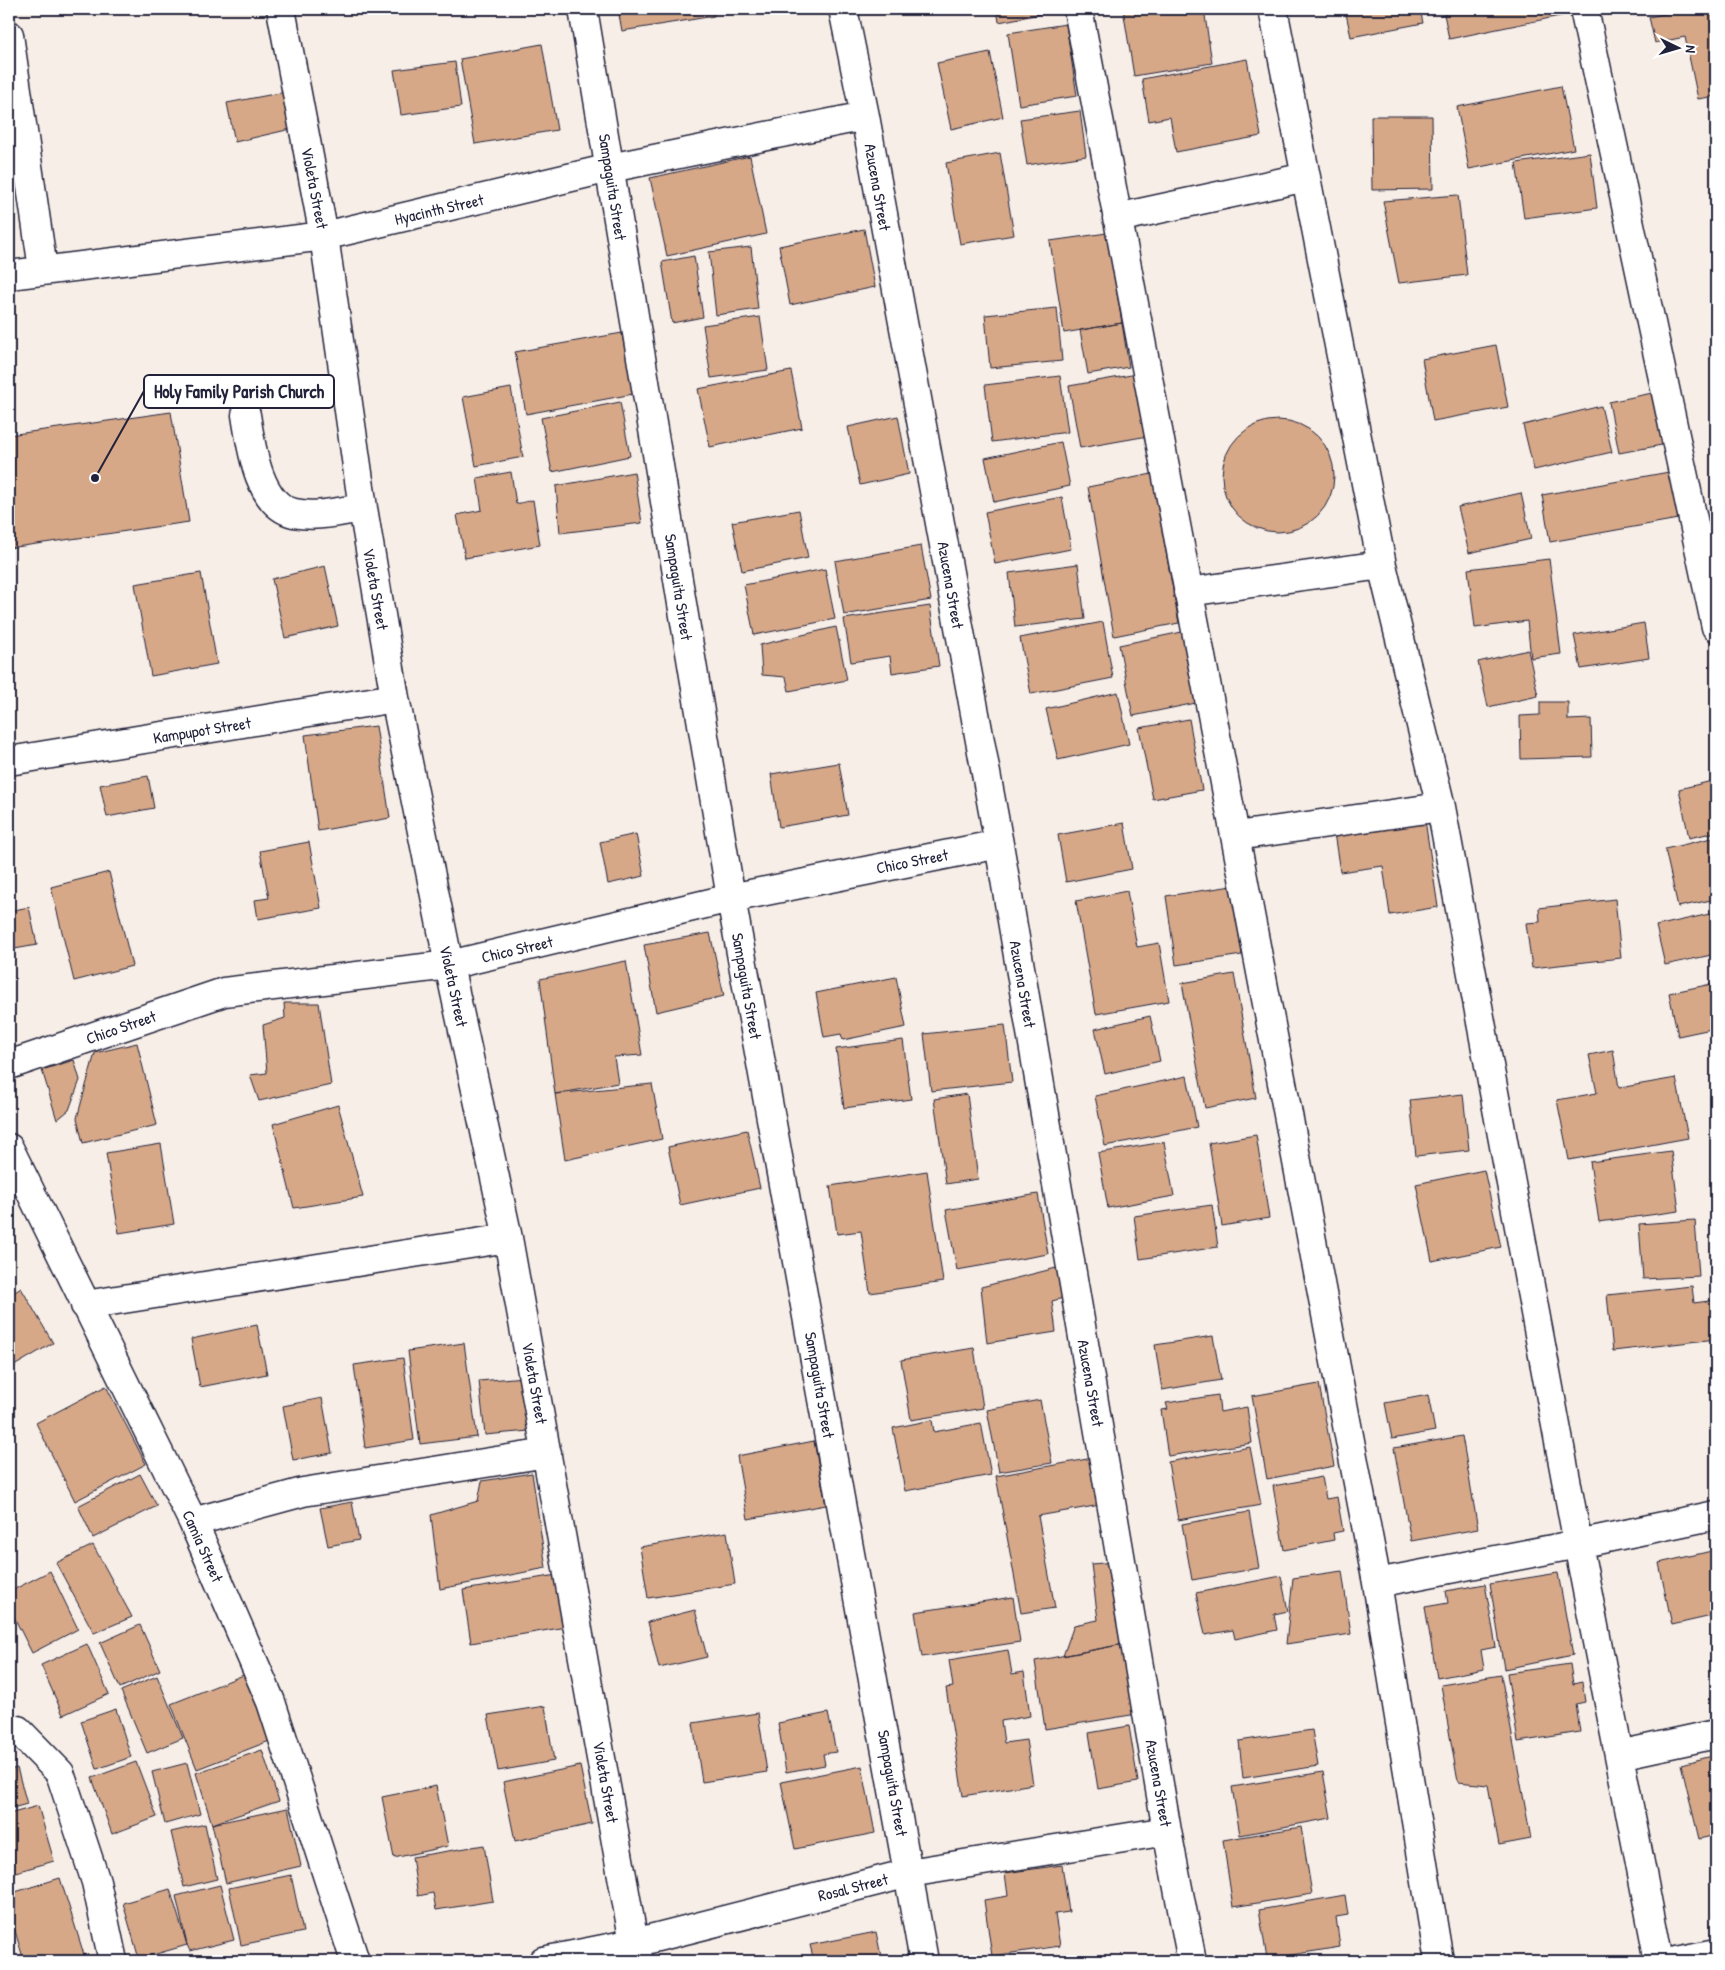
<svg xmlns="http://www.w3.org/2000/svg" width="1725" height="1970" font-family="'Patrick Hand',sans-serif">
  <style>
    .building { fill: #d6a888; stroke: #22223b }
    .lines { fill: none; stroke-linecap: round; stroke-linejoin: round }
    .minor-casing { stroke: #22223b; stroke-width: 31 }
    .minor { stroke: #fff; stroke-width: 28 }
    .labels { text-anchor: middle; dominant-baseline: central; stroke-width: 4.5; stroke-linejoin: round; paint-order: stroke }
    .street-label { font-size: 16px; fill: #22223b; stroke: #fff }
    .leader { fill: none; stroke: #22223b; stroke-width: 2 }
    .callout-dot { fill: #22223b; stroke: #fff; stroke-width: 2 }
    .callout { fill: #fff; stroke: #22223b; stroke-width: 2 }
    .callout-label { font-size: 18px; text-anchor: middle; font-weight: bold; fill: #22223b }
  </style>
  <rect width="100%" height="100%" fill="#f7eee7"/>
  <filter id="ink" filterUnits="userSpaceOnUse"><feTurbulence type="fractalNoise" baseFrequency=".02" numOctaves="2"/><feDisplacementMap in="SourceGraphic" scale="10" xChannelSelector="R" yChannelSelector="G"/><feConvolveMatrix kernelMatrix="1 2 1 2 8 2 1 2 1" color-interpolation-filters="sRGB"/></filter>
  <g filter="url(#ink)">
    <path class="building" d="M618,9H713L714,16L622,31Z
      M725,9H758L726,14Z
      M997,9H1066L999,22Z
      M1123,9H1204L1212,63L1134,76Z
      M1345,9H1420L1423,23L1351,37Z
      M1443,9H1579V12L1449,39Z
      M1689,9H1716V96L1698,99L1685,37L1655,43L1649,17Z
      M1066,24L1077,96L1019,105L1008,33Z
      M542,44L557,130L475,144L460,59Z
      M990,52L1003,117L951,129L937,63Z
      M1247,59L1261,136L1176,152L1170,117L1149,121L1142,79Z
      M455,62L461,107L401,115L394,70Z
      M1561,86L1574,149L1469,169L1457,107Z
      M285,92L291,129L235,142L227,103Z
      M1080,111L1086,156L1027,165L1020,119Z
      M1371,116H1432L1433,189L1372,190Z
      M1000,153L1014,235L960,244L946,163Z
      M1590,153L1597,208L1524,218L1516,163Z
      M750,156L766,234L667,256L650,178Z
      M1458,195L1467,275L1399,283L1383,201Z
      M864,229L875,287L790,305L779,246Z
      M1107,233L1122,323L1064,333L1050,241Z
      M751,247L758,309L716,315L709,252Z
      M694,256L703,317L672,323L662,262Z
      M1057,308L1062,361L990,368L985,315Z
      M760,317L768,370L711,378L703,325Z
      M1122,323L1129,367L1088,374L1080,330Z
      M622,333L633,394L526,414L515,352Z
      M1496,345L1508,407L1433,421L1422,359Z
      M791,371L802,428L710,447L698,389Z
      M1137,374L1148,436L1080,448L1069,386Z
      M1060,376L1068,432L992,442L985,385Z
      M511,388L523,457L476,466L463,397Z
      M1657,392L1667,444L1619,453L1609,402Z
      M620,402L630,456L552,472L541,418Z
      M1601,406L1612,452L1534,470L1523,425Z
      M171,412L189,522L9,548V435Z
      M898,416L909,474L860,485L848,427Z
      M1222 476a56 56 0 1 1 112 0a56 56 0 1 1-112 0Z
      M1061,442L1070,486L994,502L985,458Z
      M511,472L516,504L533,500L540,545L465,558L457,515L482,510L477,478Z
      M634,472L642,523L560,533L556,486Z
      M1669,472L1678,519L1550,542L1542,495Z
      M1152,474L1179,623L1114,636L1088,487Z
      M1521,493L1531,539L1469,553L1458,507Z
      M1062,497L1071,549L995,564L985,512Z
      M799,510L808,558L742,571L732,522Z
      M921,546L931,600L844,615L835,561Z
      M1549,559L1561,654L1531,658L1527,621L1475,628L1468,569Z
      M1078,564L1085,619L1015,627L1009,573Z
      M325,566L338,626L285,638L272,579Z
      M825,569L835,619L754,635L744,585Z
      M201,573L217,664L151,676L135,584Z
      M930,606L939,666L892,673L890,656L851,662L844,619Z
      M1103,622L1113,678L1031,694L1020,638Z
      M1644,623L1649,658L1581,669L1574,635Z
      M836,627L847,680L789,691L786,677L762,675L760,645Z
      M1182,632L1196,703L1133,716L1119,645Z
      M1528,650L1538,696L1488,707L1478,662Z
      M1118,692L1129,744L1058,760L1046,709Z
      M1540,702H1568V720L1591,719L1592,757L1521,759L1520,716L1540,715Z
      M1189,719L1202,790L1153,799L1139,728Z
      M376,726L390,818L318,831L305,735Z
      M839,763L848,815L779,827L771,774Z
      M148,776L154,808L107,817L100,785Z
      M1716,780V832L1689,838L1679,789Z
      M1425,820L1438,907L1390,915L1383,866L1340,872L1334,833Z
      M1124,823L1132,869L1066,882L1058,835Z
      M636,834L644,876L608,884L600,842Z
      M1716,837V899L1678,907L1665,849Z
      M309,842L321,908L258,919L255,900L269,898L260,851Z
      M109,872L132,966L74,981L51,887Z
      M1232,886L1242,955L1176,965L1166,896Z
      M1127,891L1137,947L1159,943L1169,1001L1096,1014L1076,901Z
      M1615,899L1621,958L1532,968L1526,923L1540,922L1539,908Z
      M29,907L37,945L9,950V911Z
      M1714,913L1716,923V954L1665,965L1656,926Z
      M710,933L724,996L656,1012L644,945Z
      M626,961L642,1055L614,1057L618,1083L555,1094L540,979Z
      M1234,974L1256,1098L1205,1108L1182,983Z
      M896,977L906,1027L843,1040L841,1034L824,1037L816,993Z
      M1716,983V1028L1678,1036L1669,993Z
      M284,1003H319L331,1085L259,1101L250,1075L267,1073L263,1025L285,1018Z
      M1150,1016L1160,1061L1105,1074L1095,1029Z
      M1005,1025L1012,1082L931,1091L924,1034Z
      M903,1040L911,1099L844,1108L836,1049Z
      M137,1043L157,1125L83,1143L77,1118L95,1053Z
      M1613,1050L1619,1088L1676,1078L1688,1138L1569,1160L1557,1100L1597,1093L1589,1055Z
      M74,1060L80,1080L69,1110L57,1120L42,1070Z
      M1187,1076L1197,1127L1105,1146L1095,1096Z
      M652,1084L662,1139L565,1160L555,1094Z
      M967,1094L978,1179L946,1184L934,1099Z
      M1463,1094L1469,1150L1416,1156L1410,1100Z
      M338,1105L363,1197L294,1208L273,1124Z
      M747,1130L760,1188L680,1205L668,1147Z
      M1256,1135L1269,1218L1222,1226L1209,1143Z
      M1164,1142L1174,1196L1108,1208L1098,1153Z
      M161,1144L174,1224L119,1233L106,1153Z
      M1671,1151L1679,1211L1599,1222L1590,1162Z
      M1484,1170L1501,1247L1432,1261L1416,1184Z
      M927,1171L943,1282L870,1293L861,1231L837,1234L830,1186Z
      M1038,1194L1048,1254L957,1270L946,1210Z
      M1212,1205L1218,1247L1140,1259L1134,1216Z
      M1695,1220L1699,1276L1643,1279L1639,1224Z
      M1064,1266L1067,1297L1052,1301L1056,1332L987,1343L981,1287Z
      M1692,1286L1694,1303L1716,1300V1339L1613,1351L1607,1295Z
      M21,1288L53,1343L14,1366L9,1357V1296Z
      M257,1325L267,1374L200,1387L191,1339Z
      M1213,1336L1221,1380L1162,1390L1155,1345Z
      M464,1343L477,1437L420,1444L408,1351Z
      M974,1348L983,1408L911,1420L901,1360Z
      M403,1358L414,1440L365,1448L354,1365Z
      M524,1377L529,1431L485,1435L479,1381Z
      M1319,1384L1334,1466L1267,1479L1252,1396Z
      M106,1386L146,1464L75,1501L36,1423Z
      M1218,1395L1220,1412L1247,1407L1252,1443L1168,1456L1161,1410L1168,1409L1166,1403Z
      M1428,1395L1435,1431L1392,1439L1385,1403Z
      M322,1398L332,1453L293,1460L283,1406Z
      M1040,1400L1052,1463L999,1472L987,1410Z
      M932,1420L934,1432L981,1423L991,1475L905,1491L893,1428Z
      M1462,1436L1478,1529L1411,1541L1394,1448Z
      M814,1441L826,1505L748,1519L737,1456Z
      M1250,1447L1261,1505L1178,1520L1168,1462Z
      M1098,1457L1106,1504L1038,1516L1055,1608L1021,1613L996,1476Z
      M532,1473L546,1568L440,1589L431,1515L478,1501L482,1481Z
      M140,1474L157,1506L93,1538L78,1506Z
      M1322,1477L1326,1499L1337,1497L1343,1531L1333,1533L1334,1540L1284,1550L1273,1486Z
      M352,1502L359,1540L328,1546L320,1508Z
      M1249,1512L1259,1568L1192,1580L1182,1524Z
      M727,1532L735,1584L648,1598L640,1547Z
      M93,1545L132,1617L94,1633L56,1563Z
      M1716,1550V1615L1672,1625L1659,1563Z
      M1115,1562L1129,1643L1063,1656L1074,1625L1098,1620L1091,1564Z
      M50,1571L78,1629L32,1653L9,1607V1592Z
      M1342,1571L1351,1634L1286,1644L1293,1578Z
      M1558,1573L1573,1655L1504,1669L1490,1584Z
      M557,1575L566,1627L471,1643L463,1590Z
      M1281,1576L1288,1611L1274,1614L1277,1630L1235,1639L1233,1630L1205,1635L1196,1593Z
      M1485,1584L1496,1647L1481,1650L1484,1669L1437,1678L1425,1607L1448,1603L1446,1591Z
      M1013,1597L1020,1642L922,1657L915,1612Z
      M695,1610L707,1657L659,1668L648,1622Z
      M140,1625L160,1670L120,1688L100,1643Z
      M1129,1643L1137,1714L1045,1729L1035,1661Z
      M87,1644L109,1694L63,1715L41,1665Z
      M1008,1650L1012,1674L1024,1672L1030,1716L1001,1721L1004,1743L1026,1740L1033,1784L963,1796L946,1688L953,1687L949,1660Z
      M1570,1664L1573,1684L1582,1682L1585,1702L1576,1704L1580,1732L1518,1742L1507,1673Z
      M246,1674L272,1740L197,1769L171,1704Z
      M1501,1675L1531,1839L1499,1845L1488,1785L1458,1782L1441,1685Z
      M157,1676L183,1738L147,1753L121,1691Z
      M545,1706L554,1761L498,1771L488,1715Z
      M116,1709L131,1757L97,1769L81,1721Z
      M758,1713L767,1772L702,1782L693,1723Z
      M828,1713L836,1752L823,1754L825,1765L786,1772L778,1723Z
      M1129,1726L1138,1782L1098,1789L1089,1733Z
      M1312,1730L1318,1766L1243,1778L1239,1741Z
      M262,1750L279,1801L212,1824L196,1773Z
      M1716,1755V1835L1699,1839L1681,1764Z
      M136,1762L157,1817L112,1834L92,1778Z
      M187,1763L200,1814L165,1824L152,1772Z
      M580,1766L592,1824L515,1841L503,1782Z
      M862,1766L875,1833L795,1849L781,1782Z
      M17,1768L27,1804L9,1809V1770Z
      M1323,1772L1331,1818L1240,1835L1232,1787Z
      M436,1786L448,1846L394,1858L382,1797Z
      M38,1806L54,1861L9,1874V1814Z
      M288,1808L301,1866L226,1883L212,1824Z
      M205,1824L217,1879L184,1887L171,1832Z
      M1301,1827L1312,1894L1233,1907L1223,1840Z
      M484,1845L493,1901L436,1910L433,1893L418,1896L412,1857Z
      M1062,1865L1069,1912L1055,1914L1060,1946L992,1956L984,1900L1008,1896L1005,1873Z
      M291,1875L303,1932L241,1945L229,1888Z
      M60,1878L86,1961H24L9,1911V1894Z
      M220,1885L234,1940L190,1951L187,1945L176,1896Z
      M170,1889L187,1945L139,1959L123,1903Z
      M1345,1895L1348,1915L1336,1917L1340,1947L1267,1959L1259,1910Z
      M876,1932L882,1961H814L810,1945Z
      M9,1940L15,1961H9Z"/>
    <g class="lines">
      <defs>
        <path id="minor" d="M281,9L324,236L363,508L395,698L449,965L508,1238L634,1943L639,1961
          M583,9L731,898L924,1961
          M843,9L865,116L999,844L1167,1831L1192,1961
          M1078,9L1377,1583L1439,1961
          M1273,9L1382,565L1441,807L1578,1544L1659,1961
          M1584,9L1716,627
          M9,35L43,269
          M1117,218L1306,177
          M9,275L324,236L610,168L865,116
          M246,415C251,445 258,505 294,513C317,518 340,511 363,508
          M1188,592L1382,565
          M9,761L395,698
          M1236,836L1441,807
          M9,1065L224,992L449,965L731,898L999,844
          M9,1148L193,1522L271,1702L355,1961
          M85,1305L508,1238
          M193,1522L303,1492L547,1453
          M1377,1583L1578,1544L1716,1515
          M9,1734L18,1730L60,1773L96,1882L113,1961
          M1619,1755L1716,1734
          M543,1961L634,1943L909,1873L1167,1831
          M1676,1961L1716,1953"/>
      </defs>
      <use href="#minor" class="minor-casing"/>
      <use href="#minor" class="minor"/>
    </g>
  </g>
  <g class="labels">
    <g class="street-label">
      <text transform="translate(613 187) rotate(81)">Sampaguita Street</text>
      <text transform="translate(878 187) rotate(80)">Azucena Street</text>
      <text transform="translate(315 188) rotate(79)">Violeta Street</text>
      <text transform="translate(439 209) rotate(-13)">Hyacinth Street</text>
      <text transform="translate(951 585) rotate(80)">Azucena Street</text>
      <text transform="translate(679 587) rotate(81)">Sampaguita Street</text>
      <text transform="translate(376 589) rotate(80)">Violeta Street</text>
      <text transform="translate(202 730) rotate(-9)">Kampupot Street</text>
      <text transform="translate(912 861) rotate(-11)">Chico Street</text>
      <text transform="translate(517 949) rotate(-13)">Chico Street</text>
      <text transform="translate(1023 984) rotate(80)">Azucena Street</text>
      <text transform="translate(454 986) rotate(78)">Violeta Street</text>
      <text transform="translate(747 986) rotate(80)">Sampaguita Street</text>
      <text transform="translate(121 1027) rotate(-19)">Chico Street</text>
      <text transform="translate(535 1383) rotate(80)">Violeta Street</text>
      <text transform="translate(1091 1383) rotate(80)">Azucena Street</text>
      <text transform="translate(820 1385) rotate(80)">Sampaguita Street</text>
      <text transform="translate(203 1546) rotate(66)">Camia Street</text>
      <text transform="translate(606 1782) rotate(80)">Violeta Street</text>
      <text transform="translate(893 1783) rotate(80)">Sampaguita Street</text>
      <text transform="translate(1159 1783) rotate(80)">Azucena Street</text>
      <text transform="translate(853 1887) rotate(-14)">Rosal Street</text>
    </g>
  </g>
  <path class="leader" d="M95 478L144 391"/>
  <circle class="callout-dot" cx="95" cy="478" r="5"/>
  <rect class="callout" x="144" y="375" width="190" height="33" rx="5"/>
  <g class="callout-label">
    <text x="239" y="398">Holy Family Parish Church</text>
  </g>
  <rect width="1725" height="1970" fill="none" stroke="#fff" stroke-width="30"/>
  <rect x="15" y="15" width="1695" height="1940" fill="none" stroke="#22223b" stroke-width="2" filter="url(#ink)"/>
  <g transform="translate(1678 48) rotate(95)" stroke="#ffffff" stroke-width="4" paint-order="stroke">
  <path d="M0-4L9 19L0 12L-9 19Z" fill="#22223b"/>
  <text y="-8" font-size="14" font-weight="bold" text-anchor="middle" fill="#22223b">N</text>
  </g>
</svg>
